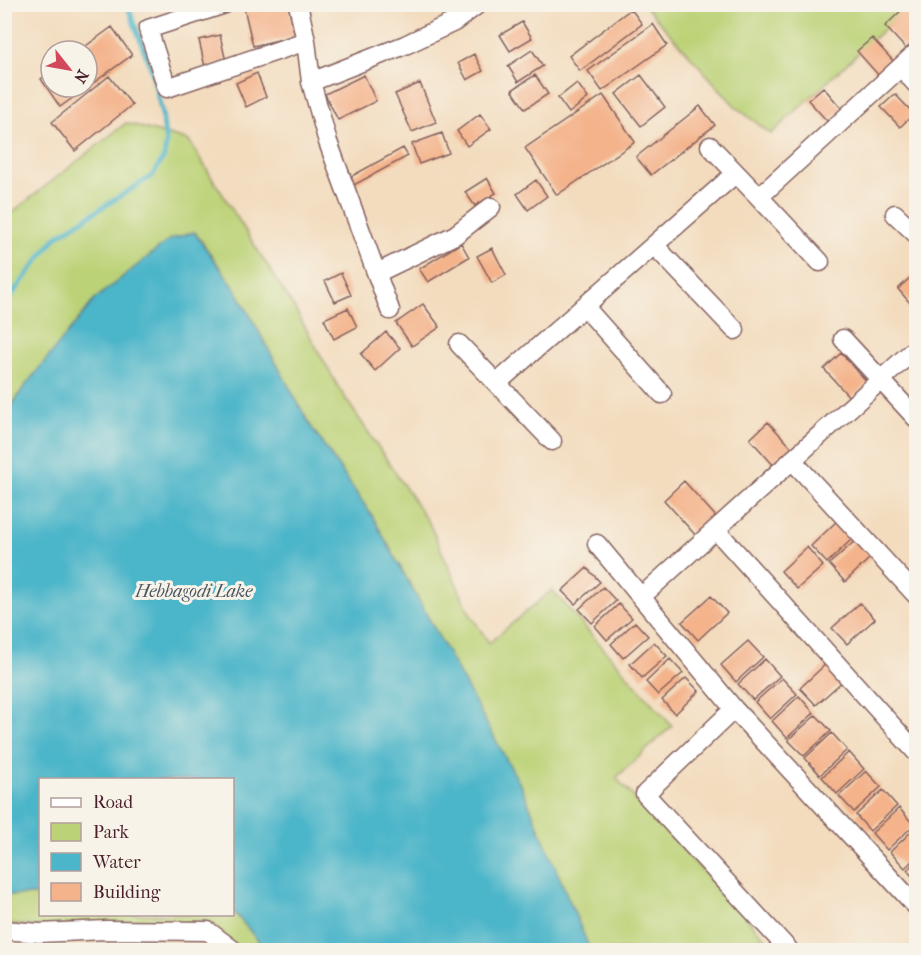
<svg xmlns="http://www.w3.org/2000/svg" width="921" height="955" font-family="'IM FELL French Canon',serif">
  <style>
    .green { fill: #bbd276; stroke: #827850; stroke-width: 1.5 }
    .water { fill: #4bb5c9; stroke: #4a6a7a; stroke-width: 1.5 }
    .lines { fill: none; stroke-linecap: round; stroke-linejoin: round }
    .stream { stroke: #4bb5c9; stroke-width: 5 }
    .building { fill: #f4b38b }
    .street-casing { stroke: #85615e; stroke-width: 21 }
    .street { stroke: #fff; stroke-width: 18 }
    .labels { text-anchor: middle; dominant-baseline: central; stroke-width: 6; stroke-linejoin: round; paint-order: stroke }
    .water-label { font-size: 18px; font-style: italic; fill: #4a5462; stroke: #f7f3e8 }
  </style>
  <rect width="100%" height="100%" fill="#f7f3e8"/>
  <filter id="ink" filterUnits="userSpaceOnUse"><feTurbulence type="fractalNoise" baseFrequency=".0167" numOctaves="2"/><feDisplacementMap in="SourceGraphic" scale="12" xChannelSelector="R" yChannelSelector="G"/><feConvolveMatrix kernelMatrix="1 2 1 2 8 2 1 2 1" color-interpolation-filters="sRGB"/></filter>
  <filter id="wash" filterUnits="userSpaceOnUse"><feTurbulence type="fractalNoise" baseFrequency=".008" numOctaves="4" result="noise"/><feDisplacementMap in="SourceGraphic" scale="24" xChannelSelector="R" yChannelSelector="G"/><feGaussianBlur stdDeviation="1.35" result="paint"/><feColorMatrix in="noise" values="0 0 0 0 0 0 0 0 0 0 0 0 0 0 0 0 0 1.4 0 .05"/><feComposite in="paint" operator="in"/></filter>
  <g filter="url(#wash)">
    <rect width="100%" height="100%" fill="#f3dcbe"/>
    <path class="green" d="M644,5H910L771,134L736,107Z
      M126,123L189,141L296,311L340,390L429,523L470,614L489,643L552,590L672,726L616,778L776,950H590L522,788L455,666L372,516L310,425L236,290L195,232L24,387L5,416V218Z
      M4,895H40V914H232L233,911L266,950H241L208,922L54,927L5,924Z"/>
    <path class="water" d="M194,232L236,290L310,425L372,516L455,666L522,788L590,950H266L233,911L232,780H40V895H5V416L24,387L95,299L169,240Z"/>
    <g class="lines">
      <path class="stream" d="M4,305L56,237L152,176L164,157L166,144L162,114L151,68L127,4"/>
    </g>
    <g id="blocks">
      <path class="building" d="M260,4H288L295,36L253,46L244,8Z
        M908,4H916V41L907,50L885,26Z
        M631,9L642,24L580,71L569,56Z
        M522,22L532,38L510,51L500,35Z
        M653,24L667,45L602,91L588,71Z
        M112,27L132,55L60,107L41,79L51,72V87H87V51H79Z
        M220,35L226,62L205,67L199,40Z
        M872,38L895,63L880,77L857,51Z
        M532,50L543,66L518,82L508,66Z
        M474,54L483,71L467,80L458,63Z
        M257,73L266,97L246,107L236,83Z
        M364,75L376,101L338,120L325,94Z
        M535,75L548,94L525,109L512,90Z
        M641,75L665,107L641,126L616,94Z
        M109,76L132,105L75,151L52,122Z
        M420,83L436,122L412,132L395,94Z
        M577,83L588,98L569,113L558,98Z
        M823,87L842,109L828,122L808,100Z
        M895,94L914,114L900,127L881,107Z
        M603,95L635,142L557,195L525,148Z
        M700,106L715,125L651,175L636,157Z
        M480,114L491,129L467,146L457,131Z
        M442,133L449,153L419,164L412,144Z
        M403,148L408,156L354,185L350,177Z
        M487,178L496,193L475,206L465,192Z
        M536,180L547,196L528,210L517,194Z
        M461,243L469,257L428,282L419,269Z
        M492,248L506,275L492,283L477,256Z
        M916,272V310L898,289Z
        M341,273L351,295L335,302L325,281Z
        M423,304L440,327L412,346L396,323Z
        M348,308L357,327L334,339L324,319Z
        M386,332L400,348L375,371L361,354Z
        M841,353L868,383L851,399L824,369Z
        M768,422L795,451L776,468L750,439Z
        M684,481L718,519L698,538L664,500Z
        M839,519L855,536L827,563L811,546Z
        M856,540L871,557L845,582L829,564Z
        M807,547L823,566L797,589L781,571Z
        M587,568L600,582L575,604L562,591Z
        M603,587L616,601L592,623L579,609Z
        M711,596L727,613L698,640L682,622Z
        M860,603L875,619L847,644L832,628Z
        M619,604L632,618L607,640L595,626Z
        M635,622L648,636L623,658L611,644Z
        M748,641L763,657L736,682L721,665Z
        M654,642L667,656L642,678L630,664Z
        M670,659L683,673L658,695L646,682Z
        M765,659L780,676L753,700L738,684Z
        M828,662L844,680L816,705L800,688Z
        M686,678L699,691L675,714L662,700Z
        M782,678L797,694L770,719L755,702Z
        M799,696L814,713L787,738L772,721Z
        M816,715L831,731L804,756L788,740Z
        M832,733L847,750L820,775L805,758Z
        M849,752L864,769L837,794L822,777Z
        M866,771L881,787L854,812L839,796Z
        M883,790L897,806L870,831L856,815Z
        M899,808L914,825L887,850L872,833Z
        M916,827V857L905,868L890,852Z
        M916,861V881L907,870Z"/>
    </g>
  </g>
  <g filter="url(#ink)">
    <use href="#blocks" fill-opacity="0" stroke="#85615e" stroke-width="1.5"/>
    <g class="lines">
      <defs>
        <path id="street" d="M225,4L148,29L167,88L306,41L298,4
          M306,41L311,82L405,45L454,22L478,4
          M901,67L916,84
          M311,82L328,142L390,310
          M710,146L759,197
          M895,214L916,234
          M654,245L735,330
          M820,262L759,197L916,53
          M377,273L455,235L491,207
          M584,306L662,394
          M843,339L916,418
          M459,344L552,441
          M497,383L736,173
          M792,460L916,595
          M716,530L916,752
          M597,544L641,597
          M734,709L916,906
          M4,930L39,933L106,930L208,931L233,950
          M789,950L645,794L734,709L641,597L916,348"/>
      </defs>
      <use href="#street" class="street-casing"/>
      <use href="#street" class="street"/>
    </g>
  </g>
  <g class="labels">
    <g class="water-label">
      <text x="194" y="591">Hebbagodi Lake</text>
    </g>
  </g>
  <rect width="921" height="955" fill="none" stroke="#f7f3e8" stroke-width="24"/>
  <rect x="39" y="778" width="195" height="138" fill="#f7f3e8" stroke="#b29e9c" stroke-width="1.5"/>
  <rect x="51" y="798" width="30" height="9" fill="#ffffff" stroke="#b29e9c" stroke-width="1.5"/>
  <text x="93" y="808" font-size="18" fill="#4a1f2b">Road</text>
  <rect x="51" y="823" width="30" height="18" fill="#bbd276" stroke="#b29e9c" stroke-width="1.5"/>
  <text x="93" y="838" font-size="18" fill="#4a1f2b">Park</text>
  <rect x="51" y="853" width="30" height="18" fill="#4bb5c9" stroke="#b29e9c" stroke-width="1.5"/>
  <text x="93" y="868" font-size="18" fill="#4a1f2b">Water</text>
  <rect x="51" y="883" width="30" height="18" fill="#f4b38b" stroke="#b29e9c" stroke-width="1.5"/>
  <text x="93" y="898" font-size="18" fill="#4a1f2b">Building</text>
  <g transform="translate(69 69) rotate(121)"><circle r="28" fill="#f7f3e8" stroke="#b29e9c" stroke-width="1.5"/>
  <path d="M0-4.5L10 22L0 15L-10 22Z" fill="#d1495b"/>
  <text y="-9" font-size="16" font-weight="bold" text-anchor="middle" fill="#4a1f2b">N</text>
  </g>
</svg>
